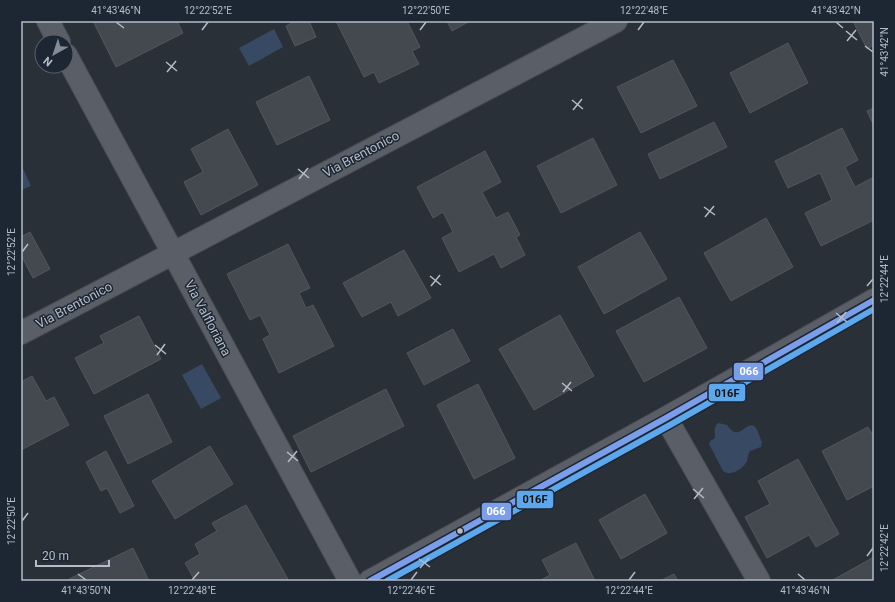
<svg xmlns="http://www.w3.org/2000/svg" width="895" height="602" font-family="Roboto,sans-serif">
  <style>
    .water { fill: #384963 }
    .building { fill: #444950; stroke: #52575f }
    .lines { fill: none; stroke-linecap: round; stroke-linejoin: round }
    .minor-casing { stroke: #484c53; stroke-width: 24 }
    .minor { stroke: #5a5e66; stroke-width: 22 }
    .bus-1-casing { stroke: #1d2633; stroke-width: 9 }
    .bus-2-casing { stroke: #1d2633; stroke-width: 9 }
    .bus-1 { stroke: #7b9eea; stroke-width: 6 }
    .bus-2 { stroke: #5da7ec; stroke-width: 6 }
    .ticks { fill: none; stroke: #b4bcc9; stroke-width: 1.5 }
    .bus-dot { fill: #b4bcc9; stroke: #1d2633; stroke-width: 1.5 }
    .labels { text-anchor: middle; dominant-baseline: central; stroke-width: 3; stroke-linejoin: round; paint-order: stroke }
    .street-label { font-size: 13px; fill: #b4bcc9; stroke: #1d2633 }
    .line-badge { stroke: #1d2633; stroke-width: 1.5 }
    .badge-label { font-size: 11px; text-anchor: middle; font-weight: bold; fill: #fff }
    .pale-badge-label { font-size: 11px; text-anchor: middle; font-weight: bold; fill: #111 }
    .neatline { fill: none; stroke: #b4bcc9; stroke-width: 1.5 }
    .ticks-label { font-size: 10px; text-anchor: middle; fill: #b4bcc9 }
  </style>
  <rect width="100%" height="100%" fill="#2a3038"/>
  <path class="water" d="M274,29L283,47L249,66L239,48Z
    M21,164L31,186L21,190Z
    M202,364L221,398L201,409L182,375Z
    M718,423L727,425C740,444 746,419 755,427C758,430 760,438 762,442L761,447L750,451C748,454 748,457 747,461C743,469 731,477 723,471L709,444L710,441L715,438C715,431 713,428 718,423Z"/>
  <path class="building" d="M93,21H177L183,33L116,67Z
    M296,21H309L316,37L295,46L286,26Z
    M336,21H407L420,47L412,51L419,64L379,83L374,72L364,77Z
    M447,21H470L452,31Z
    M853,21H874V45L867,49Z
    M788,43L808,83L750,113L730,73Z
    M673,60L697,106L641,133L617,87Z
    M309,76L330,120L277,145L256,102Z
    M874,108V126L867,111Z
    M714,122L727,147L660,179L648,154Z
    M842,128L858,160L845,167L855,187L872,178L874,182V220L821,246L805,213L832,200L820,173L788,188L775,161Z
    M228,129L258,185L201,215L184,182L203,172L191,149Z
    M593,138L617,185L561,213L537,166Z
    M485,151L501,182L482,192L496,218L508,212L520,235L516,237L525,255L501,268L494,254L459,272L442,238L453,232L443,212L433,218L417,187Z
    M766,218L793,267L731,301L704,253Z
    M30,232L50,269L33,278L21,255V237Z
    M640,232L667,279L604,314L578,267Z
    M288,244L310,288L299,293L306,308L313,305L334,346L279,373L263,339L270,335L260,315L250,320L227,274Z
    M404,250L431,298L398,316L391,302L362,317L343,283Z
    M679,297L707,348L644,382L616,331Z
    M560,315L594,376L534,410L499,349Z
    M139,316L161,359L94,394L75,358L104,343L100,336Z
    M453,329L470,361L424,385L407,353Z
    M32,376L46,401L54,397L69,425L21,450V382Z
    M478,384L515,458L474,479L437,405Z
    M386,389L404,426L311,472L293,436Z
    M148,394L172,442L128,464L104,416Z
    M868,427L874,437V486L847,500L822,451Z
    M210,446L233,484L175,519L152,481Z
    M106,451L134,506L120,513L107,488L101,491L86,462Z
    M798,459L839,534L816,547L809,535L767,558L745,517L770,504L758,481Z
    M645,494L667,533L621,559L599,520Z
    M246,505L289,581H195L185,563L200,554L195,544L217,531L212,523Z
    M576,543L595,581H541V580L550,575L542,560Z
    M133,548L149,581H70L69,579Z
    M874,557V581H831Z
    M674,574L678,581H660Z"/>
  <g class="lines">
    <defs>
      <path id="minor" d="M48,21L59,42
        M66,55L350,581
        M21,333L616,21
        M666,418L759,581
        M370,581L666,418L874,300"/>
    </defs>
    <use href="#minor" class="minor-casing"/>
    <use href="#minor" class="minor"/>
    <defs>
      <path id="bus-1" d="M370,581L666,418L874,300"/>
      <path id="bus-2" d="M387,581L670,425L874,309"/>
    </defs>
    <use href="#bus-1" class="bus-1-casing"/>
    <use href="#bus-2" class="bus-2-casing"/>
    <use href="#bus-1" class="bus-1"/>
    <use href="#bus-2" class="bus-2"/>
  </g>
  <path class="ticks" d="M116,22L124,28M836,22L843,28M202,30L208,22M420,30L426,22M638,30L644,22M846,31L857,40M847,41L856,30M865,46L873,52M166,62L177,71M167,72L176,61M572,100L583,109M573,110L582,99M298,169L309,178M299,179L308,168M704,207L715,215M705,217L714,206M22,252L28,244M430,276L441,285M431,286L440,275M867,286L873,279M836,313L847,322M837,323L846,312M155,345L166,354M157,355L165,344M562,383L572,391M563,392L571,382M287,452L298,461M288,462L297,451M693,489L704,498M694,499L703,488M22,521L28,513M867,556L873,548M419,559L430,567M420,568L429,558M78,574L86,580M798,574L805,580M192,580L199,572M411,580L417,572M629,580L635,572"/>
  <circle class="bus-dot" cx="460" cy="531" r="3.5"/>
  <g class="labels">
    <g class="street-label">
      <text transform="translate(361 154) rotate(-28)">Via Brentonico</text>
      <text transform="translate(74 305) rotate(-28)">Via Brentonico</text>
      <text transform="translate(208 318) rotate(62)">Via Valfloriana</text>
    </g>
  </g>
  <g class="line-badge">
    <rect x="733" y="362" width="31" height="19" rx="4" fill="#7b9eea"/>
    <rect x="708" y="383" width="38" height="19" rx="4" fill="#5da7ec"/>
    <rect x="516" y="490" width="38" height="19" rx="4" fill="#5da7ec"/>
    <rect x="481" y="502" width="31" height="19" rx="4" fill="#7b9eea"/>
  </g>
  <g class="badge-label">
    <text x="749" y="375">066</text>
    <text x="496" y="515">066</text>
  </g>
  <g class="pale-badge-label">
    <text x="727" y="397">016F</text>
    <text x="535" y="503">016F</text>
  </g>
  <rect width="895" height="602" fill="none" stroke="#1d2633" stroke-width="44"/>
  <g transform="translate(54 54) rotate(219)"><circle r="19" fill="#1d2633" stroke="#59626f"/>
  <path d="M0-3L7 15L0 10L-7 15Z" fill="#848b96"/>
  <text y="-6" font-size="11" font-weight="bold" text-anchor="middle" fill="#b4bcc9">N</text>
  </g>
  <path d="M36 560v6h73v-6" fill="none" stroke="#b4bcc9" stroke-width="2"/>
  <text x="42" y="560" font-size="12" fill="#b4bcc9" stroke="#1d2633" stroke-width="3" paint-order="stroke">20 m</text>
  <rect x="22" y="22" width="851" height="558" class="neatline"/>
  <g class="ticks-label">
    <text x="116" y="14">41°43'46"N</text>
    <text x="208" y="14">12°22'52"E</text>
    <text x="426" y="14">12°22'50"E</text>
    <text x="644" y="14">12°22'48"E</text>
    <text x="836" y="14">41°43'42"N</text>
    <text transform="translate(884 52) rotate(-90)" y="4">41°43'42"N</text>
    <text transform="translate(11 252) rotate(-90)" y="4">12°22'52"E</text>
    <text transform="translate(884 279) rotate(-90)" y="4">12°22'44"E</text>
    <text transform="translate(11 521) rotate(-90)" y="4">12°22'50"E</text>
    <text transform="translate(884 548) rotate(-90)" y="4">12°22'42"E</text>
    <text x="86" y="594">41°43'50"N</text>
    <text x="192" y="594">12°22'48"E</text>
    <text x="411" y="594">12°22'46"E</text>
    <text x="629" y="594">12°22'44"E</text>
    <text x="805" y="594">41°43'46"N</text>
  </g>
</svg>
